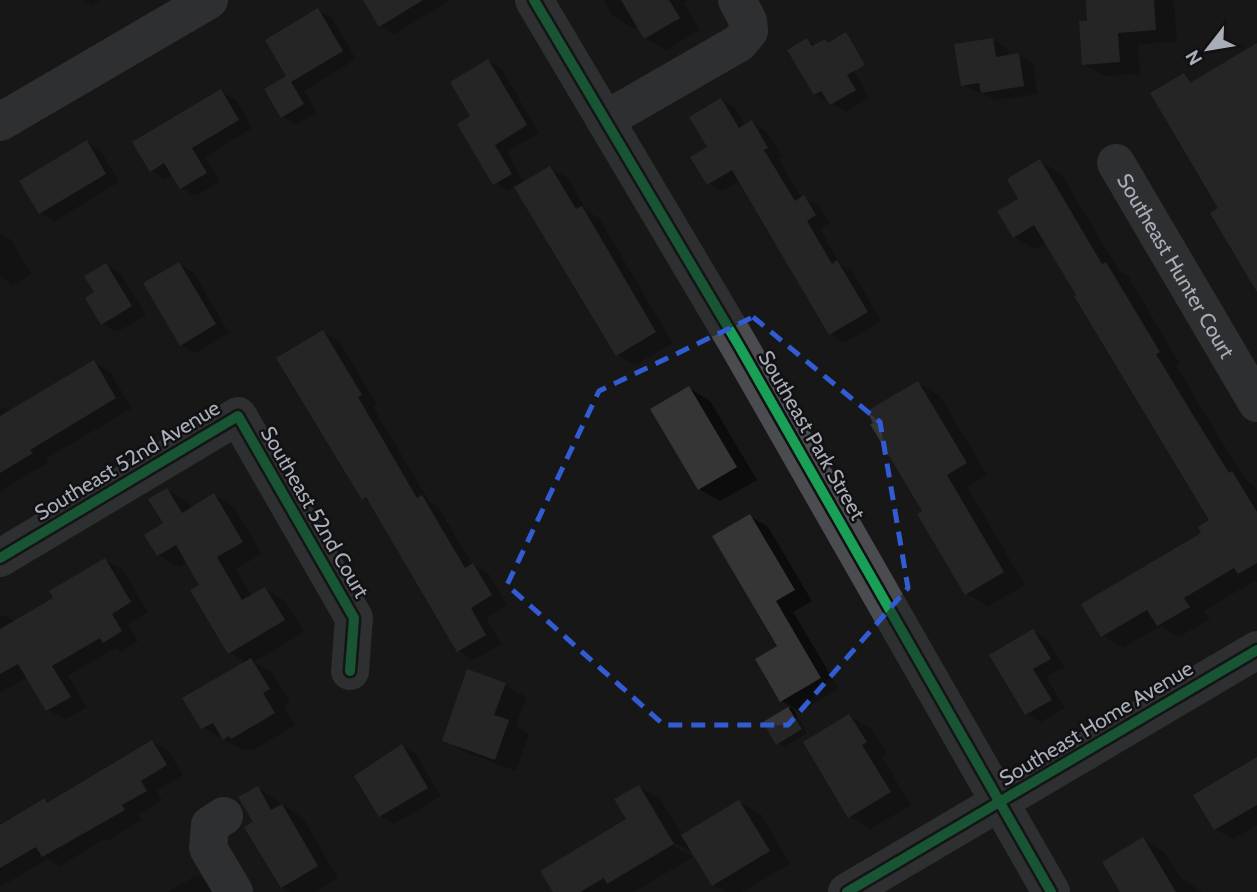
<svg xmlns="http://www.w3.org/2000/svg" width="1257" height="892" font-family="Cabin,sans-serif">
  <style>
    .shadow { fill: #0007 }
    .building { fill: #353536 }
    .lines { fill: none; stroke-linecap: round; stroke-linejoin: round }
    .minor { stroke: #4b4c50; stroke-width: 38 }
    .cycleway-casing { stroke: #111113; stroke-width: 15 }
    .cycleway { stroke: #1a9f57; stroke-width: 10 }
    .marked { fill: none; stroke: #325cd3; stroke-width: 5; stroke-dasharray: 14 9; stroke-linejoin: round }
    .labels { text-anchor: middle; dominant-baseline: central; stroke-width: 5; stroke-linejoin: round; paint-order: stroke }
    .street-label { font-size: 21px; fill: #a8adb8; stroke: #111113 }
  </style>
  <rect width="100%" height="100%" fill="#171717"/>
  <path class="shadow" d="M83,0H100L92,5Z
    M365,0H451L394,34L380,25Z
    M603,0H688L683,3L700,30L666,50L645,38L638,26L634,29L613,16Z
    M1088,0H1174L1177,42L1138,44L1140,74L1105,76L1084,64L1089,22Z
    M318,10L332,18L356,59L304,91L317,112L296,125L282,116L289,76Z
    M807,40L817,46L825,41L840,49L848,69L854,72L869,98L846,112L815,94Z
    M993,40L1007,48L1009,57L1019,55L1033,64L1038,94L997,100L962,85Z
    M488,61L501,68L539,133L507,152L524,183L550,168L568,178L587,211L599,218L673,343L635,365L617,355L515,186L507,191L494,183L472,117Z
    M221,91L236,100L252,128L205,157L220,182L195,196L181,188L173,174L165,179L151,170Z
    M721,100L735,108L746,126L752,122L766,131L782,156L778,159L802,199L804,197L818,205L829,223L820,229L841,265L852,271L881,321L845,342L831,334L740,181L722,191L708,183L710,147Z
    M87,142L101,151L119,182L55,221L40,213Z
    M1040,161L1061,174L1119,271L1128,276L1180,364L1176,366L1214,429L1247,481L1253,485L1257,491V583L1254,581L1204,611L1210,619L1179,637L1160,626L1123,648L1102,635L1204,534L1211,521L1046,242L1035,249L1014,237L1021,200Z
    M0,233L10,239L31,274L13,285L0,277Z
    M179,264L193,272L229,333L195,353L181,345Z
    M106,265L120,273L146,315L117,332L102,323L96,293Z
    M323,332L339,341L377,404L373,407L429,501L438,507L472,564L489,574L507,605L486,618L501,644L474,660L458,651L371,503L363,498Z
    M94,362L110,372L132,408L46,459L48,463L0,491V410L4,407L11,411Z
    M918,383L939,395L987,475L967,487L1025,585L988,606L967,594L919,514L924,512Z
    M689,388L710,401L757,480L720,501L699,489Z
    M167,490L187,501L192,509L214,495L234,507L262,554L236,569L252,596L265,589L285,601L304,632L254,662L272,672L290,702L283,706L295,725L253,750L250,748L245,751L203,728L246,662L229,652L202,585L188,561L179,567L158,555L166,524Z
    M750,516L768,527L812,601L793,612L839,689L800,712L792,707L807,733L784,747L777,743L765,723L792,707L782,701L779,646Z
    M105,560L123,570L148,612L128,624L138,641L121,652L115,648L68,676L87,707L65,719L48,710L28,677L0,693V617L3,615L16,622L55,599Z
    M1033,631L1047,639L1064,667L1046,677L1065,708L1041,722L1027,714Z
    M505,685L526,697L516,726L529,734L516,771L465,752L444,740Z
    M849,716L871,728L887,754L882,757L911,805L870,829L849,816Z
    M152,742L169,752L183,775L157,791L162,800L138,815L141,820L107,841L104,839L60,866L48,859L0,887V827L45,800L50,803Z
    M402,746L416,754L441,796L394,824L380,816Z
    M1257,759V825L1233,839L1215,829Z
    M639,787L660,799L682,836L739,802L761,814L790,864L742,892H726L713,884L696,855L667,838L665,841L693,857L634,892H555L628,820Z
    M258,788L303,818L338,878L315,892H290L282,887L256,823Z
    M1143,839L1164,852L1180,877L1202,892H1122Z
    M197,875L211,883L217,892H168Z"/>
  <path class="building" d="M363,0H423L379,27Z
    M621,0H669L680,18L644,39Z
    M1086,0H1154L1156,30L1118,33L1120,62L1082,65L1079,21H1087Z
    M318,8L343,51L291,82L304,104L281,118L264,89L286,76L265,40Z
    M846,32L865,65L847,75L856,90L830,105L821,91L814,95L787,50L807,38L812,46L825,39L828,43Z
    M993,38L996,57L1019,53L1024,86L981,93L979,83L961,86L954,44Z
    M1257,43V292L1210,213L1218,208L1150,93L1184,73L1190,83Z
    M488,59L527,125L495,145L512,174L493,185L457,124L470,116L450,82Z
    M221,89L239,120L192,148L207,173L180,189L164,163L150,172L132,142Z
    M721,98L739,128L752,120L768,148L764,150L795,201L804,195L816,215L807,221L832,264L837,260L868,312L829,335L732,170L707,185L690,157L707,147L689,117Z
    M87,140L106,174L39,214L19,181Z
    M1040,159L1102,264L1106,262L1160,352L1156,354L1193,415L1229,473L1232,471L1257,512V563L1238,574L1234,568L1184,598L1190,607L1157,626L1147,610L1101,637L1081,604L1201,533L1198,527L1209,520L1074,296L1076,295L1034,225L1013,238L997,211L1018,199L1007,179Z
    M550,166L576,209L582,206L656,332L616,356L514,187Z
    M179,262L216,324L180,346L143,283Z
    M106,263L132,306L101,325L85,298L94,292L84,276Z
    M323,330L362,395L358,397L417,498L422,495L465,568L473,563L492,595L471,608L486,635L457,652L366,497L362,500L276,358Z
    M94,360L116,398L30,450L33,453L0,473V416Z
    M918,381L967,463L947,475L1004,572L965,595L917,514L922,511L870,424L873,423L867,411Z
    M689,386L737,467L698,490L650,409Z
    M167,488L182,513L214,493L243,542L217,557L242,600L265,587L285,620L228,654L190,590L199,585L176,545L157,556L144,535L163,523L148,499Z
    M750,514L795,590L776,601L821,678L780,702L755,659L777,646L712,536Z
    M105,558L131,602L112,614L122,631L103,643L100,638L52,666L71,697L46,711L18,664L0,674V629L53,598L49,591Z
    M1033,629L1051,659L1033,669L1052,700L1025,715L989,655Z
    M251,658L270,689L263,693L275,713L231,739L229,736L223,740L213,723L201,729L182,698Z
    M467,669L506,683L494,715L509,720L495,760L442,741Z
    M788,707L802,729L776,745L763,722Z
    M849,714L867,742L862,745L891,792L848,818L803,742Z
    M152,740L167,765L141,781L147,791L122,805L125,810L42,857L36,847L0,868V825L45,798L47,803Z
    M402,744L428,788L379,817L354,776Z
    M1257,757V805L1214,830L1193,795Z
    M639,785L674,844L607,884L604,878L580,892H553L540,871L626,819L614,799Z
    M258,786L271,810L282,804L318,866L281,888L244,827L253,822L238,797Z
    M739,800L770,851L712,886L681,835Z
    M1143,837L1176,892H1120L1102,862Z"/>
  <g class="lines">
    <g class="minor">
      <path d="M534,0L738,344L1051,892"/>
      <path d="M605,120L739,43L749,31L748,21L737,0"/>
      <path d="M0,122L209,0"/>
      <path id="s1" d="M1116,163L1257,403"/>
      <path d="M0,558L238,416L354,618L350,671"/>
      <path d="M224,816L210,825L208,848L234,892"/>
      <path d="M847,892L1257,650"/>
    </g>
    <defs>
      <path id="cycleway" d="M534,0L738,344L1051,892
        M0,558L238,416L354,618L350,671
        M847,892L1257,650"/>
    </defs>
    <use href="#cycleway" class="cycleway-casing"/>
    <use href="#cycleway" class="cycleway"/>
  </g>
  <path d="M0 0H1257V892H0ZM753,317L880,422L908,588L788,725H664L507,585L599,391Z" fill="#171717" fill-opacity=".55" fill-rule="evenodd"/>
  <path class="marked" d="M753,317L880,422L908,588L788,725H664L507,585L599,391Z"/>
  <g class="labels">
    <g class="street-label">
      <text stroke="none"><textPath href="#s1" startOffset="119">Southeast Hunter Court</textPath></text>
      <text transform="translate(812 435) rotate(60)">Southeast Park Street</text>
      <text transform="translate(127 460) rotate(-31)">Southeast 52nd Avenue</text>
      <text transform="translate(315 512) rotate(60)">Southeast 52nd Court</text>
      <text transform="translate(1096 723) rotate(-31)">Southeast Home Avenue</text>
    </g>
  </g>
  <g transform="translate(1208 49) rotate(239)" stroke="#111113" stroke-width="5" paint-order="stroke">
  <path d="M0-5L12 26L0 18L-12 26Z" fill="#a8adb8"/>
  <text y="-10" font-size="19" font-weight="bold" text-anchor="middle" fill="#a8adb8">N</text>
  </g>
</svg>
